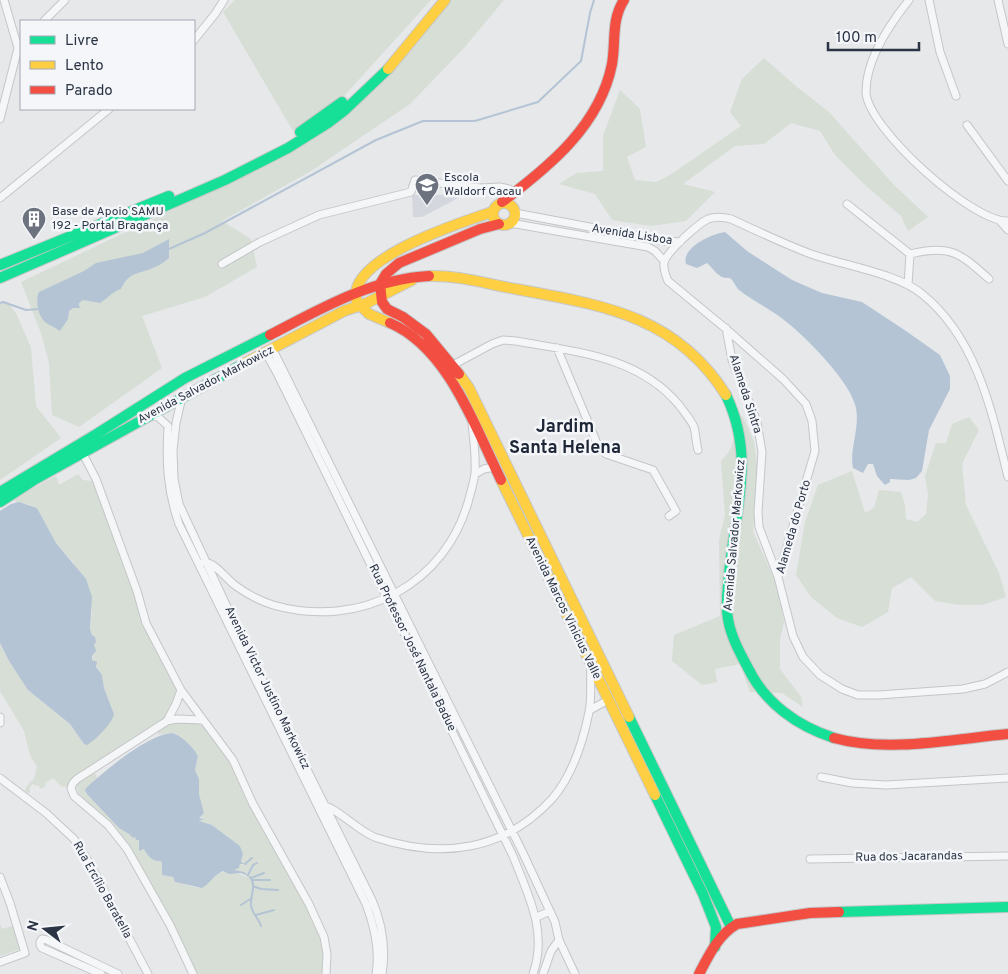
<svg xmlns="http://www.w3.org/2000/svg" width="1008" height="974" font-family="Overpass,sans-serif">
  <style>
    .built { fill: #d4d7dd }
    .green { fill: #d6ded6 }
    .water { fill: #b4c4d5 }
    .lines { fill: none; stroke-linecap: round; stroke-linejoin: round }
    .stream { stroke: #b4c4d5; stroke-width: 2 }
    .street-casing { stroke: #c4c6c8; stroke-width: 9 }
    .fast-casing { stroke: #c4c6c8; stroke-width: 12 }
    .slow-casing { stroke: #c4c6c8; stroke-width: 12 }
    .jam-casing { stroke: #c4c6c8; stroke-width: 12 }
    .street { stroke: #f5f6f7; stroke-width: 7 }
    .fast { stroke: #16e098; stroke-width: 10 }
    .slow { stroke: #ffcf43; stroke-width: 10 }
    .jam { stroke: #f24e42; stroke-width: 10 }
    .labels { text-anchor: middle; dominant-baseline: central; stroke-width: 5; stroke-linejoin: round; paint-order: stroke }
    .poi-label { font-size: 12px; fill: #2b3445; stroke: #f4f6f9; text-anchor: start }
    .street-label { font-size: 12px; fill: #2b3445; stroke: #f4f6f9 }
    .district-label { font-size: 18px; font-weight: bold; fill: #1d2536; stroke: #f4f6f9 }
  </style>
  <rect width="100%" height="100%" fill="#e6e8ea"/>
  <path class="built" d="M412,195H464L422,217H413Z"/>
  <path class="green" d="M235,0H431L344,96L293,131L223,12Z
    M450,0H504L463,49L410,104L311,171L222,221L251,239L257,267L205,297L142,316L162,368L79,427L52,415L49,363L41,333L21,282L233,181L333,122Z
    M764,58L797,87L829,112L894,185L928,217L908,231L901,216L864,184L835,155L820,131L791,123L764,144L735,146L683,184L715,192L686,221L651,226L612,220L595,194L559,184L576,173L603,171V136L620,90L640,109L646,147L627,157L635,180L656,182L670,175L741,126L730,112L742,79Z
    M8,302L17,315L31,348L36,406L61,438L0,480V304Z
    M728,398L745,421L754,442L758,472L753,531L774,579L780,601L784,622L780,639V669L801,697L803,707L782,693L750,692L740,664L715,669L717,682L702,685L672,661L674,635L720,616L719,540L725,515L721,461C742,440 733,424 728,398Z
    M969,417L979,430L962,464L966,505L999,573L1006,597L982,605H960L935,601L911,577L892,588L888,612L862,627L837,618L811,597L796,575L805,522L818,485L852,471L865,513L874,508L879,490L901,492L905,505L906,519L917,522L926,514L928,494L925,476L936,443H946L952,424Z
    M78,474L83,480L91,481L95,480L123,557L144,623L176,687L177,695L168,717L84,773L73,778L69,786L62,787L53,778L45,783L46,786L41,789L38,785L36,786L33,784L30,787V793L24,792L29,783L34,779L37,766L31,758L24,731L0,691V643L9,661L28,690L70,724L84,744C103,734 104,729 113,711L104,688L102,675L98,671L95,662L92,660L95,648L94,639L90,629L92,610L73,562L56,543L37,508L27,504L16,503L14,498L56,476L59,485Z
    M184,721H191L206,727L228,758L248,804L299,890L320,937L323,952L322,974H196L136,858L120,836L78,793L76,785L79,781L90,773L96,774L97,778L87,787L129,834L139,840V851L144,849L153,860L161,861L162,864V875L173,877L175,882L198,888L208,884C214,869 234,869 246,877L248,875L234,870L239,868L240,864L245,865L241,862L243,856L240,846L212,825L199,821L203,818L199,817L204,813L199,794V779L195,770L198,756C194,750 179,734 172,733C168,733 163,734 159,735L157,732L164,726Z
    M0,924L2,929L16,925L23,948L0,956Z"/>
  <path class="water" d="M725,232L747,251L792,280L822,293L862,302L906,331L940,355L950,376V389L929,430L922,471L916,478L909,480L890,479V482L885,485L877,476L873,464H868L863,473L853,468C849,449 860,430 856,408C851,382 805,336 784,320C770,309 753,301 739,290C735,286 734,281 730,278C718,279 715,270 707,263L697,268L686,264C681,248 711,234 725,232Z
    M169,239V258C165,261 160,265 155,267C139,275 130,270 121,289C112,292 108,298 100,303L83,300L79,303V306L81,308H73L69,311L68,319L60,331C55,327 50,326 45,322C38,316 35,300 39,292L84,271L96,263L143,253Z
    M19,502L37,508L56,543L86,579L92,597L90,629L92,635L95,637L96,643L94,644L96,651L92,656V660L97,662L96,667L102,675L104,688L114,714C113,722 95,741 87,745L84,744L70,724L28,690L9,661L0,643V511L11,504Z
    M172,733C181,735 194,748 198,756L195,770L199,779V794L204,813L199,818L204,819L199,821L212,825L240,846L243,854L241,862L245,864H240L239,868L234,870L244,872L250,877L241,873L229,874L223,871C212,876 211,883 202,888L175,882L173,877L162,875V864L161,861C152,862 148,856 144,849L139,851V840H136L135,837L133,838L129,834L119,828L87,794L85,790L87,787C106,770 147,735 172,733Z"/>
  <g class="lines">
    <path class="stream" d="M169,249L205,233L376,140L423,121H475L538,102L581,61L590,13L594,0
      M0,303L3,302L26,310L40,309
      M245,864L252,858
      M248,875L253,865L257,863
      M250,877C257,885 250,896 251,905C251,912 259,919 261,926
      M251,878L264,873
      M252,880H270
      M253,886L261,889L278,890
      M241,905L252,898
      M256,915L274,910"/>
    <defs>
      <path id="street" d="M4,0L18,48
        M909,0C889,25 866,59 866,92C867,128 973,223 1008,221
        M929,0L940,52L956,96
        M998,0L1008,44
        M44,21L65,0
        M194,40L215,14L224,0
        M0,119L18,48L21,45
        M967,125L1008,181
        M0,198L109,109
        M847,204L910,254
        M515,213L664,241L680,242
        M1000,221L1008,230
        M510,223L648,247L655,251L664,261
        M222,264L260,242L319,215L411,192L415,180L481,188L500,187L509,189L513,194
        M908,285L910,254C950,244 960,253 989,279
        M726,328L732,360L757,422L762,452L758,512L759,527L778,577L793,636L803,657L820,675L842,689L858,695H879L963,689L985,684L1008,672
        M557,348L599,448L606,454L653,470L676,511L669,516
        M273,350L522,851L555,922L559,940L575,974
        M266,353L277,373L513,856C528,895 548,931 533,974
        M453,365L492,344L503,340L516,341C576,352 638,356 679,405C684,412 691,420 694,427C696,435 696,443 698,450
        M182,397L176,423L173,450L174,479L179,504L243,641L372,900C382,923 386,949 382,974
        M150,415L158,417L168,426C166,462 167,490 179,524L366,904C374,925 380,951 376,974
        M81,450L96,479L137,591L146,623L181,690L233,760L253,804L309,904L324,937L327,954L326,974
        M475,474L484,469L495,467
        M204,562C216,563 226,579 236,586C247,594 260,601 273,605C360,630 448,585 470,495C472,488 474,481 475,473C476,457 474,440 472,424
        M778,577L815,451L812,421L806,404L783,379L725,328L668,281C666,276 663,269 664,263C666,252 698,224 708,219C716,216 723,217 731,219C757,231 784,244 811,254C842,265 899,274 922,294C977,338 992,412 1008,477
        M590,710L608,700
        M0,717V723
        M167,721L176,704L181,690
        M821,777L852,783L886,785L1008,778
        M0,778L46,813L74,839L90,864L148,974
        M323,806C334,805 360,833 377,838C442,859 504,851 552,799C572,776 583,742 589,712C592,698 590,681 591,666
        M810,859L1008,856
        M0,877L10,903L25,953L0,962
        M537,917L550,911
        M101,974L42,948L40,945V942L42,939L47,940L118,974
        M193,974L170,925L127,849L108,825L74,796L71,788L73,783L77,779L167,721L177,719L202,720
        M543,974L551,951L559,940"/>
      <path id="fast" d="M300,132L342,102
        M0,265L169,196
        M0,278L225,180L288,148L328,123L345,110L388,69
        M726,395C756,458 735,509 729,574C728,589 725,604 728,619C731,637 740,653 748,668C765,703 797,726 834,738
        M0,492L95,435L185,378L270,335
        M0,502L34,480L243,364
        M629,717L731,927
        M655,795L703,894L716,927L715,947
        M839,912L1008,907"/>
      <path id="slow" d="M388,69L445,0
        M493 214a11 11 0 1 1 22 0a11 11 0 1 1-22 0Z
        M429,276C459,275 487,284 516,289C601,305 676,315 726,395
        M390,323L369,314L357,302C343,259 463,222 492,212
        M243,364L344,311L367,303L412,280
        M459,374L469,388L629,717
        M501,480L655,795"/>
      <path id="jam" d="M502,202C550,166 600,125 612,64C616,41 611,20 624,0
        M390,323C448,348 475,427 501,480
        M270,335C320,309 371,279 429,276
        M459,374L426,334L403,317L387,309L382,302L380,284L386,274L399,263L480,229L499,224
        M834,738C888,753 953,739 1008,734
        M699,974C709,955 718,935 737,924L810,913L839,912"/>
    </defs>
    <use href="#street" class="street-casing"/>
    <use href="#fast" class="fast-casing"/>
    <use href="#slow" class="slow-casing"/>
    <use href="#jam" class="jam-casing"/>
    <use href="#street" class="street"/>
    <use href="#fast" class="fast"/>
    <use href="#slow" class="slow"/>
    <use href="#jam" class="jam"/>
  </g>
  <defs>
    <symbol id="school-pin" viewBox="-11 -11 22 30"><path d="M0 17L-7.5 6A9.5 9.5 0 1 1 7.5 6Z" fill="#6c737f" stroke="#f4f6f9"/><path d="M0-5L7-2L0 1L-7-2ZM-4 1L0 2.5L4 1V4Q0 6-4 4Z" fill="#fff"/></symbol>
    <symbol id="building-pin" viewBox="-11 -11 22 30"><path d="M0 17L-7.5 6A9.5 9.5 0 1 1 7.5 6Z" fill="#6c737f" stroke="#f4f6f9"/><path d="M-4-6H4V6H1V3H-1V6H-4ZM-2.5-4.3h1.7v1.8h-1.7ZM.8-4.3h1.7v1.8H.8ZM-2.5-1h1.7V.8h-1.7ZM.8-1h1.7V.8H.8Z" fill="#fff"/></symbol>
  </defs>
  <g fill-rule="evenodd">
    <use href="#school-pin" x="413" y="171" width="28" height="38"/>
    <use href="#building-pin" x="20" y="205" width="28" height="38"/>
  </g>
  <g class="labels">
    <g class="poi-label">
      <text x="444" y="178">Escola<tspan x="444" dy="14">Waldorf Cacau</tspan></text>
      <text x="52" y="212">Base de Apoio SAMU<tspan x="52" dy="14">192 - Portal Bragança</tspan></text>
    </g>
    <g class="street-label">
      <text transform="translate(632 235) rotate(9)">Avenida Lisboa</text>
      <text transform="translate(206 385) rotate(-28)">Avenida Salvador Markowicz</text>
      <text transform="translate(745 394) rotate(72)">Alameda Sintra</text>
      <text transform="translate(794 527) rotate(-74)">Alameda do Porto</text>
      <text transform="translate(735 535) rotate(-85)">Avenida Salvador Markowicz</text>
      <text transform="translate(563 608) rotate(64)">Avenida Marcos Vinicius Valle</text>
      <text transform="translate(412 648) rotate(64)">Rua Professor José Nantala Badue</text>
      <text transform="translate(267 688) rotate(64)">Avenida Victor Justino Markowicz</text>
      <text transform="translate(909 857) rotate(-1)">Rua dos Jacarandas</text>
      <text transform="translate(102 890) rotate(61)">Rua Ercílio Baratella</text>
    </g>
    <g class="district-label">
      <text x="565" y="427">Jardim<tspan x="565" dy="21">Santa Helena</tspan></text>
    </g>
  </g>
  <rect x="20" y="20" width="175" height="90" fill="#f4f6f9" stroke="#a4a8b1"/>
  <rect x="30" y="36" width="25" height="8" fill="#16e098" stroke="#a4a8b1"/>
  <text x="65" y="45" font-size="15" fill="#2b3445">Livre</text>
  <rect x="30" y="61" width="25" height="8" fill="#ffcf43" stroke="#a4a8b1"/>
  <text x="65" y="70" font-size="15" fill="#2b3445">Lento</text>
  <rect x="30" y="86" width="25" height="8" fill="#f24e42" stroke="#a4a8b1"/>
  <text x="65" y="95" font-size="15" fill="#2b3445">Parado</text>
  <g transform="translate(45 929) rotate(286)" stroke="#f4f6f9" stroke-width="4" paint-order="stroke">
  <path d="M0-4L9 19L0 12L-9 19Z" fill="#2b3445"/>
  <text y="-8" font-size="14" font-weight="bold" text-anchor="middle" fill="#2b3445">N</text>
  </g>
  <path d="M828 42v8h91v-8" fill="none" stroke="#2b3445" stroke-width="2.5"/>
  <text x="836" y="42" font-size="15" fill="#2b3445" stroke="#f4f6f9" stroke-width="4" paint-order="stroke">100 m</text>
</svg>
